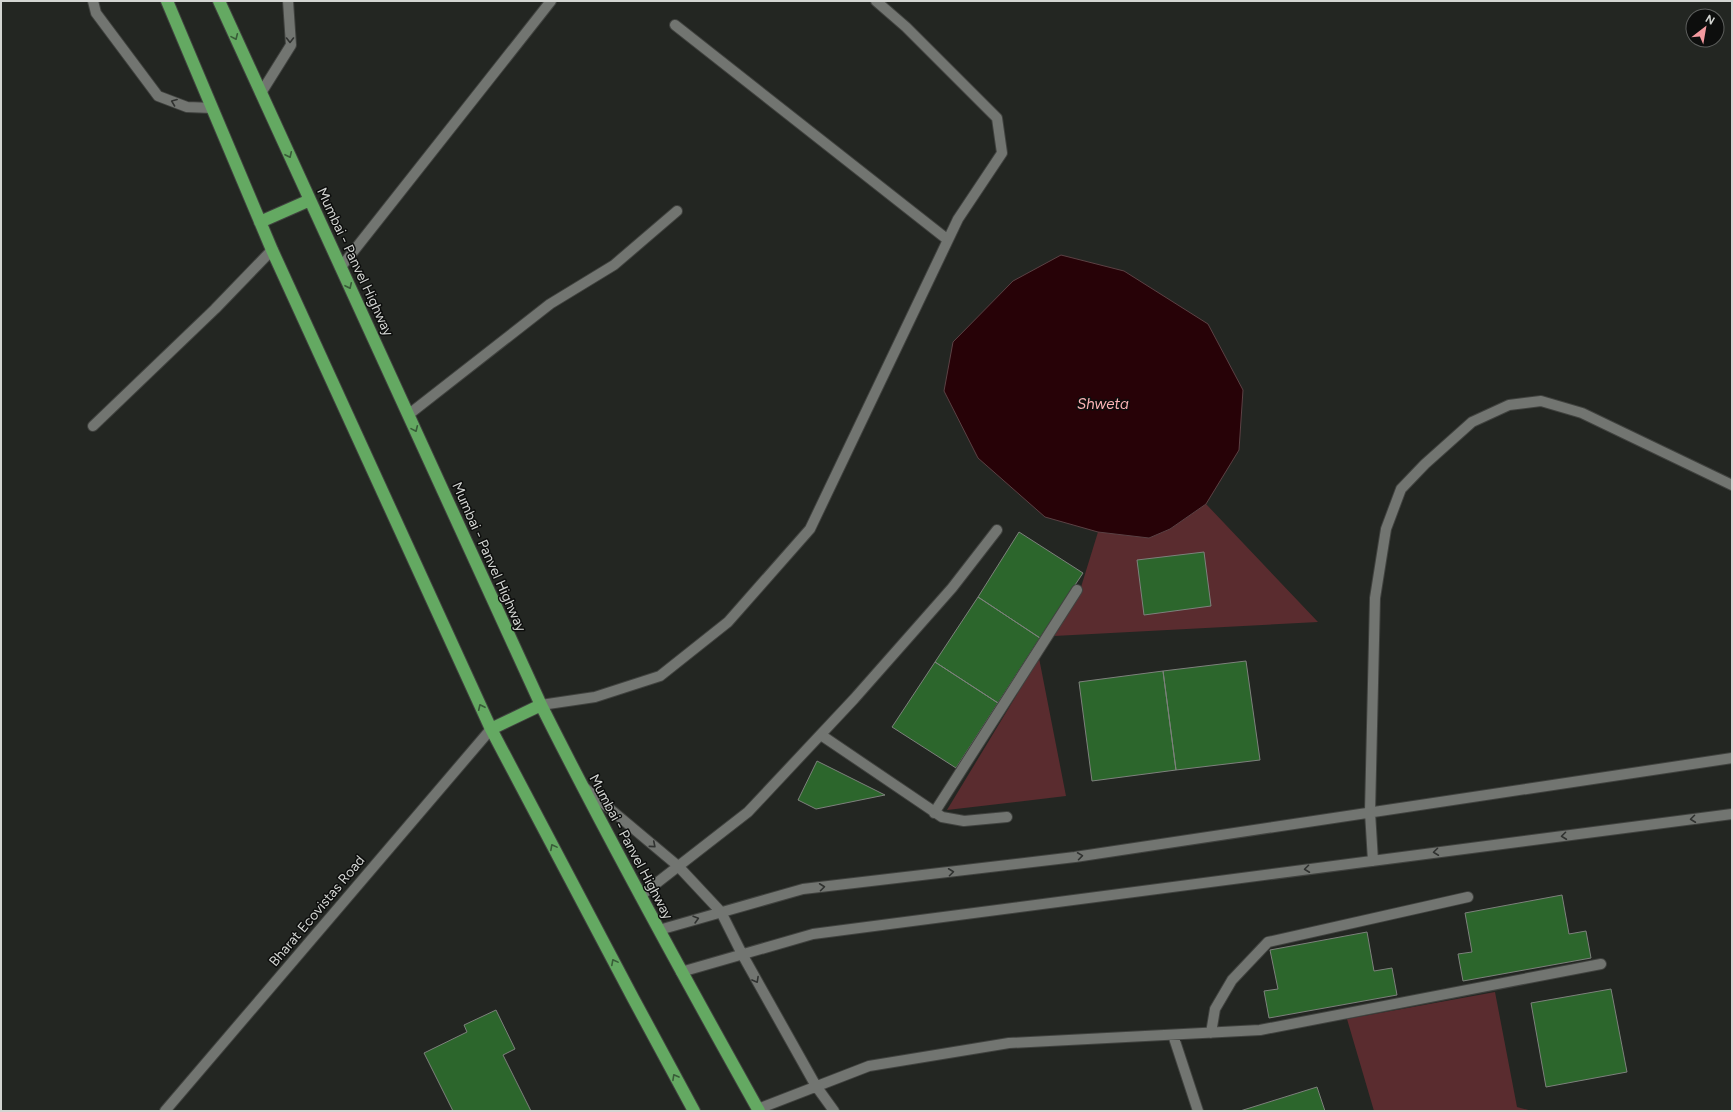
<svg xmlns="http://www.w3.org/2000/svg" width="1733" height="1112" font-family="Figtree,sans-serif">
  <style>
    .green { fill: #5a2c2f }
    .water { fill: #270207; stroke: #5b4144 }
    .building { fill: #2c662c; stroke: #7d817c }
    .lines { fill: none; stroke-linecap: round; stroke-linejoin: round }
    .minor-casing { stroke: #40423f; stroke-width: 12 }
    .highway-casing { stroke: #40423f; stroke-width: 14 }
    .minor { stroke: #727571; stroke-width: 10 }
    .highway { stroke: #64a962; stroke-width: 12 }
    .oneway { stroke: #385c38 }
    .oneway2 { stroke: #303230 }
    .labels { text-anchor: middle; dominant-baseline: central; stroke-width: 3; stroke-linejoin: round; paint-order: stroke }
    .street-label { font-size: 14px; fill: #d3d5d2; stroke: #0d0e0d }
    .water-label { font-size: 15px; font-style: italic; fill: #fab3b5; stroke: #0d0e0d }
  </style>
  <rect width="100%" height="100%" fill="#232622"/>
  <path class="green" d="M1206,504L1318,622L1054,636L1077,600L1098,532L1149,538L1170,529Z
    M1039,658L1066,796L947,810Z
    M1495,992L1517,1107L1532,1111H1374L1347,1019Z"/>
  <path class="water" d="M1061,255L1124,271L1208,324L1243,390L1239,450L1206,504L1170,529L1149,538L1098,532L1045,517L978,458L944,391L953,342L1013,281Z"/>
  <path class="building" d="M1019,532L1083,573L1040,638L978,597Z
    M1204,552L1211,606L1144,615L1137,560Z
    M978,597L1040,638L998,703L935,662Z
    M1246,661L1260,760L1176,770L1163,671Z
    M935,662L998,703L956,768L892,727Z
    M1163,671L1176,770L1092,781L1079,682Z
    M817,761L885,795L816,809L798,800Z
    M1562,895L1569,934L1586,931L1591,958L1463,981L1458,954L1472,952L1465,913Z
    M1367,932L1374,971L1392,968L1397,995L1269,1018L1264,991L1278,989L1270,950Z
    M1611,989L1627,1072L1546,1087L1531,1003Z
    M496,1010L515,1049L503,1055L531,1111H453L424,1053L467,1032L464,1025Z
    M1317,1087L1325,1111H1240Z"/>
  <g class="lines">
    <defs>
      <path id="minor" d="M93,1L96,13L158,96L187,107L212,108
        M675,25L948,240
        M261,93L291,45L288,1
        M341,267L551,1
        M408,415L550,304L614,265L677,211
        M93,426L215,309L272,250
        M541,705L595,697L660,676L728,622L810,529L958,219L1002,153L997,118L906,27L876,1
        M821,735L942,817L964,821L1007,817
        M585,788L678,866L721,912L742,954L816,1086L834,1111
        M934,813L1077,590
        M1373,861L1370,812L1375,598L1386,529L1401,489L1425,464L1472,422L1509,405L1541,401L1582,413L1732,485
        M640,896L748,812L854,699L952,588L997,530
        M659,930L803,889L1075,857L1732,758
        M681,972L813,934L1732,814
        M1211,1033L1215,1009L1232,980L1268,942L1468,897
        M1173,1035L1198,1111
        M758,1109L869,1066L1009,1043L1260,1030L1601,964
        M165,1111L491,729"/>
      <path id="highway" d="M167,1L272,250L491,729L633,998L694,1111
        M219,1L541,705C610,843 684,977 759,1111
        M260,222L310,200
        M491,729L541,705"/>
    </defs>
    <use href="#minor" class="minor-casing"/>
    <use href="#highway" class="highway-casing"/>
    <use href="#minor" class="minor"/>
    <use href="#highway" class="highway"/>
  </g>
  <defs><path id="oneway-chevron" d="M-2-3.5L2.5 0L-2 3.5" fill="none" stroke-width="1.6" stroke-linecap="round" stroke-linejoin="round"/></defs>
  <g class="oneway">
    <use href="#oneway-chevron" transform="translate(235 37) rotate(66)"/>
    <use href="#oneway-chevron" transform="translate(289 155) rotate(65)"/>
    <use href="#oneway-chevron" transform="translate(349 286) rotate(65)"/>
    <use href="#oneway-chevron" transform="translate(415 429) rotate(66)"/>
    <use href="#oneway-chevron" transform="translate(481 707) rotate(-115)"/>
    <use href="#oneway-chevron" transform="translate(553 847) rotate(-118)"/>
    <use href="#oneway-chevron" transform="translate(614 962) rotate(-118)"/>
    <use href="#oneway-chevron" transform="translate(675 1077) rotate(-119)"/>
  </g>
  <g class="oneway2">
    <use href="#oneway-chevron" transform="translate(290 40) rotate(90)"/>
    <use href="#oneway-chevron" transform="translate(174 102) rotate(-159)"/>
    <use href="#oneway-chevron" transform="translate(1693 819) rotate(173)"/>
    <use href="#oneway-chevron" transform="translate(1564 836) rotate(173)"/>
    <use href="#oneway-chevron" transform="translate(653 845) rotate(40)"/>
    <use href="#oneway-chevron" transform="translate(1436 852) rotate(173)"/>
    <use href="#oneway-chevron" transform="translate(1080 856) rotate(-8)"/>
    <use href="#oneway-chevron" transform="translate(1307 869) rotate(173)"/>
    <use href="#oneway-chevron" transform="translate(951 872) rotate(-7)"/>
    <use href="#oneway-chevron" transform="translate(822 887) rotate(-7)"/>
    <use href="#oneway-chevron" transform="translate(696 919) rotate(-16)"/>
    <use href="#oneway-chevron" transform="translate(756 980) rotate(61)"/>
  </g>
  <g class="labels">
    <g class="street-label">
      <text transform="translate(355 262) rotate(65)">Mumbai - Panvel Highway</text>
      <text transform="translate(489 557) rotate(66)">Mumbai - Panvel Highway</text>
      <text transform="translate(631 847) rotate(62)">Mumbai - Panvel Highway</text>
      <text transform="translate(317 911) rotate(-50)">Bharat Ecovistas Road</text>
    </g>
    <g class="water-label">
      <text x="1103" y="404">Shweta</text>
    </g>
  </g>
  <rect width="1733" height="1112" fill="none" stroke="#d3d5d2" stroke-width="4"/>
  <g transform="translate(1705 28) rotate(31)"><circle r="19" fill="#0d0e0d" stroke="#5c5e5c"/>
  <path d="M0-3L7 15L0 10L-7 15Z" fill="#f49a9f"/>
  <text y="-6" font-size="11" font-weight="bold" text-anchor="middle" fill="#d3d5d2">N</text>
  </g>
</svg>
